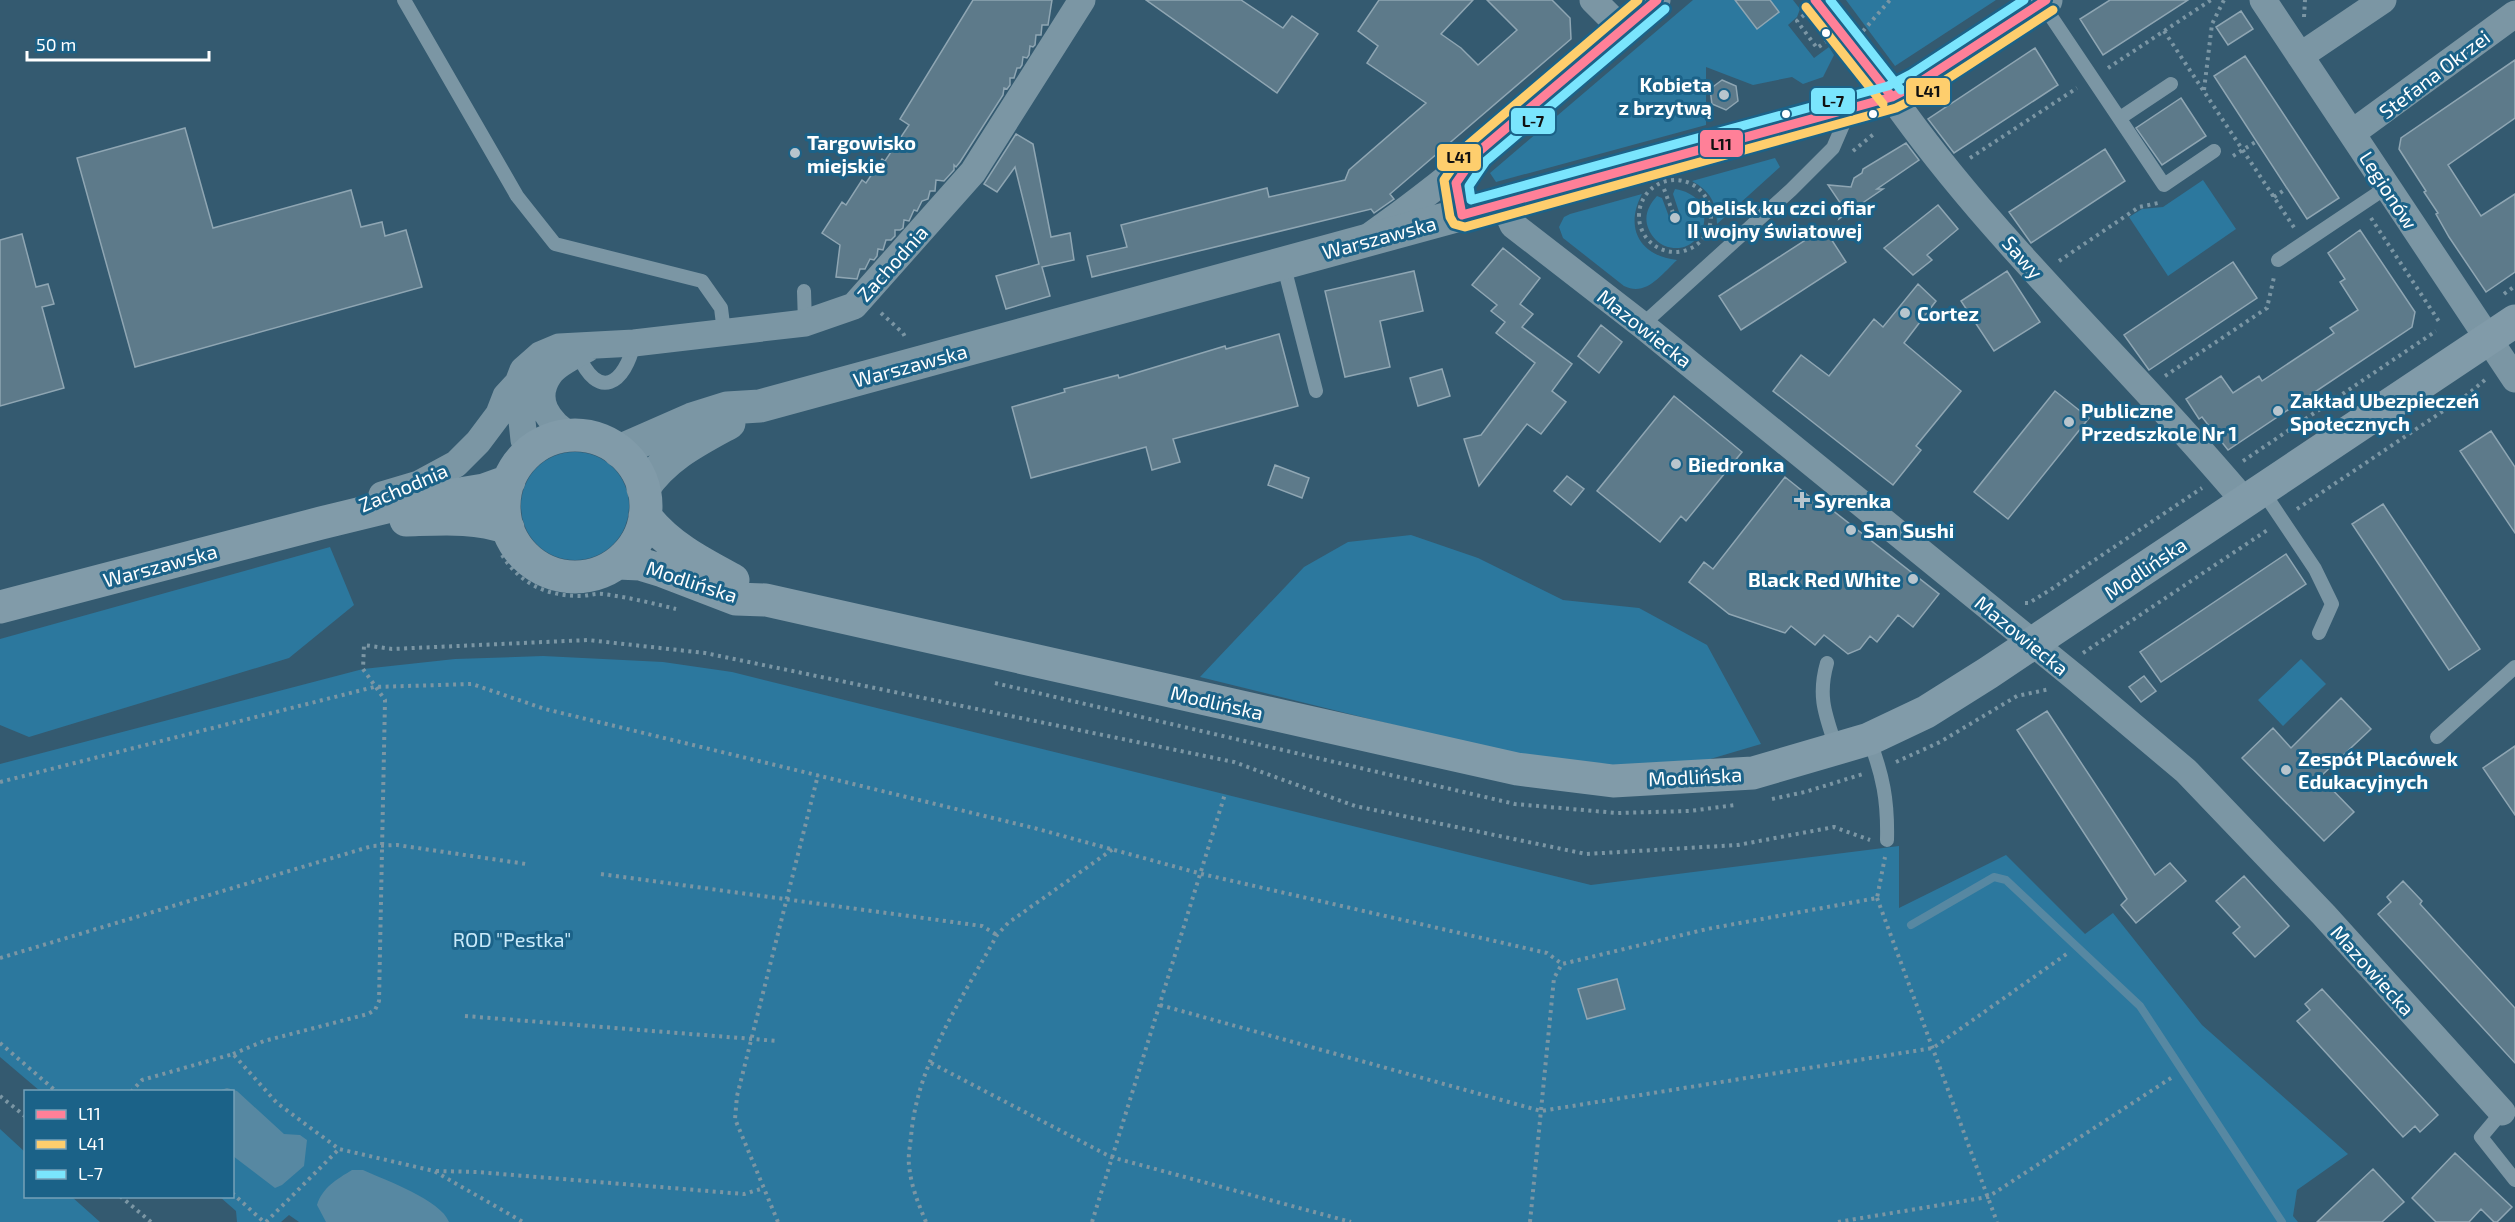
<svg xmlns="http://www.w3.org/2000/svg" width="2515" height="1222" font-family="'Exo 2',sans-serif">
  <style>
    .green { fill: #2c789e }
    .water { fill: #5788a2 }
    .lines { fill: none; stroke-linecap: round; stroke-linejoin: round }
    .stream { stroke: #5788a2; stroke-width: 8 }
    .building { fill: #5d7a8a; stroke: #8fa6b3; stroke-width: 1.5 }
    .path { stroke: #7b96a4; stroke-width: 4; stroke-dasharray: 3 4.5; stroke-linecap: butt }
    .service { stroke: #7b96a4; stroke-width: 14 }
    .minor { stroke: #7b96a4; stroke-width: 27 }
    .tertiary { stroke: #7b96a4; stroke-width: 33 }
    .secondary { stroke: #819ba9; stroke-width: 33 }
    .bus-1-casing { stroke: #1b6288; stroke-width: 14 }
    .bus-2-casing { stroke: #1b6288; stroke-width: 14 }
    .bus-3-casing { stroke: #1b6288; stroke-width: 14 }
    .bus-1 { stroke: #ff8098; stroke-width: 9 }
    .bus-2 { stroke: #fece6d; stroke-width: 9 }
    .bus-3 { stroke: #7ae5fd; stroke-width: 9 }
    .bus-dot { fill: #fff; stroke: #1b6288; stroke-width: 2 }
    .poi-dot { fill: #b8c5cd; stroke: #1b6288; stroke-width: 2 }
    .labels { text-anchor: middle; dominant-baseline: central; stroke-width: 6; stroke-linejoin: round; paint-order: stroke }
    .street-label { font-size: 20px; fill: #fff; stroke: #1b6288 }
    .poi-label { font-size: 20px; font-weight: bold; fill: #fff; stroke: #1b6288; text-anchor: start }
    .park-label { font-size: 20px; fill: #c9e9f9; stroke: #1b6288 }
    .line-badge { stroke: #1b6288; stroke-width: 2 }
    .pale-badge-label { font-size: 16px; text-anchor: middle; font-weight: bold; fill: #111 }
  </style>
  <rect width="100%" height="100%" fill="#345a70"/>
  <path class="green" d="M1693,0H1793L1800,9L1797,17L1788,25L1814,58L1829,47L1834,55L1823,77L1803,84L1792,77L1753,85L1706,67V125L1496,182L1490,173Z
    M1846,0H1996L1895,66Z
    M1775,158L1780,167L1717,224C1717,203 1710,191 1692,181Z
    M2203,180L2236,229L2168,276L2129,217L2142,209L2163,207Z
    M1675,189C1725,197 1704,260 1665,246C1658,243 1652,237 1649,230C1643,217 1648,206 1657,196L1662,198L1671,222L1681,218L1673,194Z
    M1642,194C1624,228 1640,256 1677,260C1661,275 1646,297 1624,286L1563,238L1559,227L1564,217L1570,214Z
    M521 506a54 54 0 1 1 108 0a54 54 0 1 1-108 0Z
    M1411,535L1478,558L1563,600L1639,608L1707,645L1761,744L1690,765L1611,771L1527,758L1200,677L1304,567L1348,542Z
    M330,547L354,605L289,658L29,737L0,725V639Z
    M543,656L663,662L732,672L1591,885L1899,846V908L2006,855L2085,934L2113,913L2202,1025L2348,1154L2297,1190L2293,1216L2298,1222H299L289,1215L281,1222H237L236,1211L220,1197L232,1196V1092L40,1091L0,1057V764L363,669L455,659Z
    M2301,659L2326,684L2283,726L2258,700Z
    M0,1129L25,1152L26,1196L72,1197L100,1222H0Z"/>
  <path class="water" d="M227,1088L237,1091L284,1134L300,1135L307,1140L304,1166L282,1185L275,1188L233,1156L232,1092L218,1091Z
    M352,1170H363C385,1180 441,1200 449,1222H326L317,1205C322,1188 337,1179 352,1170Z"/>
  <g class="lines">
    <path class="stream" d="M1911,925L1994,877L2006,880L2140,1006L2282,1222"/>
  </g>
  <path class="building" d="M973,0H1052L1048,25H1042L1041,35H1036L1035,45L1033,47L1030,46L1029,55L1027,58L1023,57L1022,65L1020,68H1017L1014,78H1010V85L1007,89L1004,88L1003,95L960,162L956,167L954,165V170L944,181L936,180L935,191H930L928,199L922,201L917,211L914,210L909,221L904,220L903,228L900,230H895V236L891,240H886L883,250L878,249L877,256L874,260L870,259L865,269H860L857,279L836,277L840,245L822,233L842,202L846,205L862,180L866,183L882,159L885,161L909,125L900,119Z
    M1146,0H1241L1283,28L1292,16L1318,34L1277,93Z
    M1379,0H1473L1441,34L1461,48L1478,65L1517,30L1487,0H1552L1570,18L1571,39L1390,194L1394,199L1374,213L1371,209L1092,277L1087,256L1127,247L1121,225L1267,188L1269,197L1345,180L1349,170L1426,103L1367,63L1378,46L1358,31Z
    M1735,0H1770L1779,12L1757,29Z
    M2110,0H2188L2103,55L2080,19Z
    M2241,11L2253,29L2228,45L2216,27Z
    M2035,48L2058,85L1954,153L1928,119Z
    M2245,56L2339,198L2307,219L2214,76Z
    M2515,60V118L2448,165L2481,216L2515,194V272L2486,292L2449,237L2436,214L2438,213L2424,192L2426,191L2399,149L2401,138Z
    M1722,80L1736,86L1738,101L1726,110L1712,104L1710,89Z
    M2181,98L2206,136L2162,165L2136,128Z
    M185,128L213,228L351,190L361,227L382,222L385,236L406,230L422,287L135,367L77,158Z
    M1016,134L1033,144L1051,237L1070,233L1074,260L1042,267L1050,296L1006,309L996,276L1039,264L1015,167L997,192L984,184Z
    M1906,143L1919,160L1877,189H1883L1839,219L1843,207L1828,185L1851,187L1854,178L1862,173L1863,169Z
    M2105,149L2125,181L2031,243L2009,212Z
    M1938,205L1958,229L1927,255L1932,260L1913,275L1884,248Z
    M1824,228L1846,262L1741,330L1719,296Z
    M2360,230L2415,312L2412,327L2228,450L2202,417L2199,419L2186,399L2221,376L2233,393L2259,376L2262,381L2334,333L2330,328L2358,310L2340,282L2345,279L2328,253Z
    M22,234L36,287L48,284L54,304L42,307L64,388L0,406V240Z
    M1503,248L1540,278L1520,304L1533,314L1522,327L1572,364L1552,391L1566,402L1541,434L1527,424L1479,486L1464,439L1481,435L1535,363L1496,333L1505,322L1491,311L1497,305L1472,285Z
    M2233,262L2257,298L2149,370L2124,335Z
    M1414,271L1423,311L1380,321L1390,367L1345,377L1325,291Z
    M2007,271L2040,322L1994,351L1961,301Z
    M1918,284L1936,301L1904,343L1961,391L1916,446L1921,450L1893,485L1773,391L1801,355L1829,376L1874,319L1883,327Z
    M1601,325L1622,342L1599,373L1578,356Z
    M1279,334L1298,406L1173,439L1180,462L1152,470L1146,447L1031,478L1012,407L1065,392L1064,389L1118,375L1119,378L1225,346L1226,349Z
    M1442,369L1450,396L1418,406L1410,378Z
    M2055,391L2089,418L2008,519L1974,492Z
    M1674,396L1742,452L1686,521L1681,516L1660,542L1597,491Z
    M2491,431L2515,467V533L2460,451Z
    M1275,465L1309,478L1302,498L1268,485Z
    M1567,476L1584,489L1571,505L1554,491Z
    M1785,477L1825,509L1827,506L1939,594L1913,627L1898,615L1877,642L1870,636L1860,649L1848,654L1824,635L1815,645L1791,626L1785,633L1729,614L1689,582L1704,562L1713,569Z
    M2383,504L2480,649L2449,670L2352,524Z
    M2286,554L2306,584L2161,682L2140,652Z
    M2144,676L2156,691L2141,702L2129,687Z
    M2341,698L2371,729L2320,777L2354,812L2324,841L2242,758L2273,728L2291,748Z
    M2047,711L2155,875L2170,863L2186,881L2136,923L2121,905L2127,899L2017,730Z
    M2515,746V815L2483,768Z
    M2244,876L2289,926L2255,957L2233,933L2240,927L2216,901Z
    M2403,881L2422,901L2420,904L2515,1008V1063L2378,914L2391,902L2387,897Z
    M1617,979L1625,1009L1587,1019L1578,989Z
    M2322,989L2438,1115L2420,1132L2415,1126L2403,1137L2297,1021L2310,1010L2305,1004Z
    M2455,1153L2512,1207L2497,1222H2494L2481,1209L2469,1222H2436L2412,1198Z
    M2373,1169L2404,1202L2382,1222H2317Z"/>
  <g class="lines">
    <path class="path" d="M1804,15L1797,21L1817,48L1827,41
      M2304,17L2305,0
      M1863,31L1890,0
      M2164,31L2295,229
      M2108,68L2211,0
      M2204,90L2212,24L2224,0
      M1853,151L1875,133
      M2233,156L2257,141
      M1970,158L2077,88
      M1639 216a36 36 0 1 1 72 0a36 36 0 1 1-72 0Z
      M1664,189L1673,213
      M2274,197L2287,188
      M2371,218L2440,323
      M2059,261L2139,207L2158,203
      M2504,294L2515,286
      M881,313L903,333L905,337
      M2165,376L2267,308L2274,277
      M2243,461L2436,331
      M2297,509L2467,395L2486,379
      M502,555C520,584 547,596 580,596C588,596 595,593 603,594C627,597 652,603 676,609
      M2025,603H2029L2053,588L2202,488
      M2083,653L2269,529
      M995,683L1515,804L1617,813L1690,811L1735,805
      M1896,762L1940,742L2017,696L2050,689
      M0,782L374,687L472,684L545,709L1034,828L1202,874L1547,953L1562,964
      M1772,799L1805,792L1863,774
      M601,874L982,926L997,935
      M1877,898L1997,1222
      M0,958L372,846L397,845L526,864
      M1160,1005L1541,1111L1933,1048L2068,953
      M465,1016L778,1041
      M0,1043L57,1092
      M233,1054L264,1041L368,1014L375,1010L379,1001L385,700L363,669L364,645L392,649L588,640L705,653L1234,762L1355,806L1586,854L1738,845L1834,827L1870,840
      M931,1063L1111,1157L1351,1222
      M131,1092L142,1080L233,1054L277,1103L339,1149L434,1171L523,1222
      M0,1096L26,1117
      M436,1171L477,1172L744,1194L764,1188
      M232,1193L264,1222
      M120,1196L151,1222
      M266,1222L339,1149
      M778,1222L735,1119L737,1096L818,775
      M926,1222C918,1203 911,1186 909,1165C908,1156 910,1146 911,1137C917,1063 962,999 997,935L1008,923L1113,849
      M1092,1222L1225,794
      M1530,1222L1554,978L1562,964L1707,929L1877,898L1885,857
      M1838,1222L1988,1197L2171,1078"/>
    <path class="service" d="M404,0L517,196L555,244L702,281L721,308L724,332
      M1815,0L1892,97
      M2042,3L2164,185L2214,151
      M2120,118L2171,84
      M2278,260L2387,187
      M1283,263L1316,391
      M804,291L805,323
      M1642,325L1791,190L1833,148L1849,111
      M578,354C598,402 625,384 634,343
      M2262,490L2315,569L2332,604L2319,633
      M1827,663C1817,698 1826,716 1837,750
      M2437,737L2515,667
      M1869,739C1883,775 1888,801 1887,840
      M2502,1112L2481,1137L2515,1180"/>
    <path class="minor" d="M1593,0L1622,29
      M2263,0L2515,379
      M2300,56L2383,0
      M1892,97C1995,244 2130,364 2245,502
      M2352,133L2515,14
      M1503,203L1513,225L1642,325L2077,679L2186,771L2324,915L2502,1112
      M1371,235C1472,164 1563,79 1657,0
      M571,436C548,422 532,400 549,375C556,364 576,355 587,349
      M530,452L524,440L518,383L523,370L540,355L559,347L634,343L805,323L854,306L973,172L1082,0
      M382,495L419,484L456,464L478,442L499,414L506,396L518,383"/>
    <path class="tertiary" d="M619,451L692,419L727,408L760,406L1892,97L1917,84L2046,0
      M643,489C664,457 696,441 729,423"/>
    <path class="secondary" d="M504 506a71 71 0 1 1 142 0a71 71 0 1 1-142 0Z
      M645,516C668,546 701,563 733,580
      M406,520C441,519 475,516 508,528
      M618,563L640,564L663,571L736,599L766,600L1517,769L1613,781L1753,773L1869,739L1926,712L1988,673L2515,321
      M0,607L321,523L399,504L484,490L509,481"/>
    <defs>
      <path id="bus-1" d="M1815,0L1892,97
        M1462,215L1892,97L1917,84L2046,0
        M1462,215L1456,183L1477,153L1657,0"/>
      <path id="bus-2" d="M1638,0L1468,145L1444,180L1450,217L1454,224L1465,227L1896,108L1924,94L2053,10
        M1806,7L1883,104"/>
      <path id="bus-3" d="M1830,0L1901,90
        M1665,9L1486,161L1469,186L1471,200L1888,86L1911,74L2024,0"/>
    </defs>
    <use href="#bus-1" class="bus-1-casing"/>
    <use href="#bus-2" class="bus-2-casing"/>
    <use href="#bus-3" class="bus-3-casing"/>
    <use href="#bus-1" class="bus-1"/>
    <use href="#bus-2" class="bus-2"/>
    <use href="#bus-3" class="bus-3"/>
  </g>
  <g class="bus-dot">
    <circle cx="1826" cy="33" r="5"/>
    <circle cx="1786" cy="114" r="5"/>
    <circle cx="1873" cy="114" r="5"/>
  </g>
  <g class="poi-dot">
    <circle cx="1724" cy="95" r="6"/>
    <circle cx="795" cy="153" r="6"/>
    <circle cx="1675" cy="218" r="6"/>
    <circle cx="1905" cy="313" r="6"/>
    <circle cx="2278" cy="411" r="6"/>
    <circle cx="2069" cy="422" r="6"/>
    <circle cx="1676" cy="464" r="6"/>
    <path d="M1799 491h6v6h6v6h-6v6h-6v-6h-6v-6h6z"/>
    <circle cx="1851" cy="530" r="6"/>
    <circle cx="1913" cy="579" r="6"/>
    <circle cx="2286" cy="770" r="6"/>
  </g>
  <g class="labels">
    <g class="street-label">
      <text transform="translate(2434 74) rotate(-37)">Stefana Okrzei</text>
      <text transform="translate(2389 190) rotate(57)">Legionów</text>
      <text transform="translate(1379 237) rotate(-15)">Warszawska</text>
      <text transform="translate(2023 257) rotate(49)">Sawy</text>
      <text transform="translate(892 263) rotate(-48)">Zachodnia</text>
      <text transform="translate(1645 328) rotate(38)">Mazowiecka</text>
      <text transform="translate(910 365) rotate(-15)">Warszawska</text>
      <text transform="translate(403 487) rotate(-23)">Zachodnia</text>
      <text transform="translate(160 565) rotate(-15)">Warszawska</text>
      <text transform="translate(2145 568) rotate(-34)">Modlińska</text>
      <text transform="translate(692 581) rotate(18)">Modlińska</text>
      <text transform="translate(2022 635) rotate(39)">Mazowiecka</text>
      <text transform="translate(1217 702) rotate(13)">Modlińska</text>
      <text transform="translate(1695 776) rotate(-3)">Modlińska</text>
      <text transform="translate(2373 970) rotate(48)">Mazowiecka</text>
    </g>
    <g class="poi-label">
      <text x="1712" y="84" text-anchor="end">Kobieta<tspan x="1712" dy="23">z brzytwą</tspan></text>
      <text x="807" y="142">Targowisko<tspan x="807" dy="23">miejskie</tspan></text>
      <text x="1687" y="207">Obelisk ku czci ofiar<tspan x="1687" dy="23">II wojny światowej</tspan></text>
      <text x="1917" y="313">Cortez</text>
      <text x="2290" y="400">Zakład Ubezpieczeń<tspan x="2290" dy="23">Społecznych</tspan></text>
      <text x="2081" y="410">Publiczne<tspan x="2081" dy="23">Przedszkole Nr 1</tspan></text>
      <text x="1688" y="464">Biedronka</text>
      <text x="1814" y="500">Syrenka</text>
      <text x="1863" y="530">San Sushi</text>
      <text x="1901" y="579" text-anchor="end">Black Red White</text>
      <text x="2298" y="758">Zespół Placówek<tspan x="2298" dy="23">Edukacyjnych</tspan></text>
    </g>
    <g class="park-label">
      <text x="512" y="939">ROD "Pestka"</text>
    </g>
  </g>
  <g class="line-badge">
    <rect x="1905" y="77" width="46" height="29" rx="6" fill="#fece6d"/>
    <rect x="1810" y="87" width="46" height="28" rx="6" fill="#7ae5fd"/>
    <rect x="1510" y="107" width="46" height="28" rx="6" fill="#7ae5fd"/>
    <rect x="1699" y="129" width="45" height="29" rx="6" fill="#ff8098"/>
    <rect x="1436" y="143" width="46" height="29" rx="6" fill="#fece6d"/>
  </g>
  <g class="pale-badge-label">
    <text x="1928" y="97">L41</text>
    <text x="1833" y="107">L-7</text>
    <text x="1533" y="127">L-7</text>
    <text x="1721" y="150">L11</text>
    <text x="1459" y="163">L41</text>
  </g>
  <rect x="24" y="1090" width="210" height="108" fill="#1b6288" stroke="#76a1b8" stroke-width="1.5"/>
  <rect x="36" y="1110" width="30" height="9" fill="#ff8098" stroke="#76a1b8" stroke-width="1.5"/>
  <text x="78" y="1120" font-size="18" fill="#ffffff">L11</text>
  <rect x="36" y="1140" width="30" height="9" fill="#fece6d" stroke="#76a1b8" stroke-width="1.5"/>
  <text x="78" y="1150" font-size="18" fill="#ffffff">L41</text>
  <rect x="36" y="1170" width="30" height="9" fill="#7ae5fd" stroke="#76a1b8" stroke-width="1.5"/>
  <text x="78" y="1180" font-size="18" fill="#ffffff">L-7</text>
  <path d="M27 51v9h182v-9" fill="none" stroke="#ffffff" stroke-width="3"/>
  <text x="36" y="51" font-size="18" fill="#ffffff" stroke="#1b6288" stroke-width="4.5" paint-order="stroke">50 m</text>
</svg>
